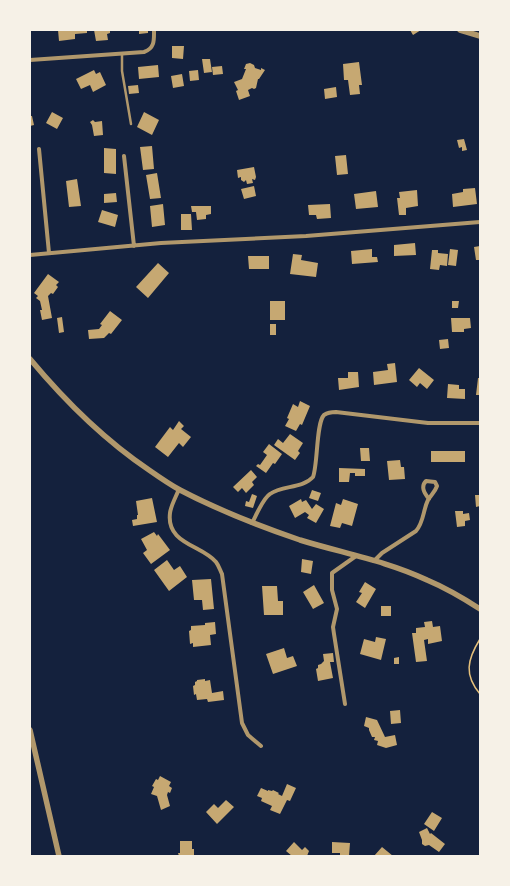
<svg xmlns="http://www.w3.org/2000/svg" width="510" height="886" font-family="'Space Grotesk',sans-serif">
  <style>
    .building { fill: #c6a872 }
    .lines { fill: none; stroke-linecap: round; stroke-linejoin: round }
    .path { stroke: #e5c07b; stroke-width: 1.5 }
    .service { stroke: #b1986c; stroke-width: 2.5 }
    .minor { stroke: #b1986c; stroke-width: 4 }
    .tertiary { stroke: #b1986c; stroke-width: 5.5 }
  </style>
  <rect width="100%" height="100%" fill="#14213d"/>
  <path class="building" d="M58,30H87V33L75,34V39L59,41Z
    M94,30H110V33L107,34L108,40L96,41Z
    M139,30H148V33L139,34Z
    M410,30H421L413,35Z
    M172,46H184L183,59L172,58Z
    M202,59H210L212,72L204,73Z
    M359,62L362,85H359L360,94L350,95L348,80H344L343,64Z
    M250,63L254,65L255,68L261,70V68L265,70L259,79H258L256,88L254,89L252,88L248,90L250,96L239,100L236,91L238,90L234,82L242,79L246,69H244L246,64Z
    M158,65L159,77L139,79L138,67Z
    M222,66L223,74L213,75L212,67Z
    M94,70L96,74L100,72L106,85L93,92L90,85L81,89L76,79Z
    M198,70L199,80L190,81L189,71Z
    M182,74L184,86L173,88L171,76Z
    M138,85L139,93L129,94L128,86Z
    M336,87L337,97L325,99L324,89Z
    M52,112L63,118L57,129L46,123Z
    M144,112L159,120L152,135L137,127Z
    M30,116H32L34,125L30,126Z
    M93,120L95,122L102,121L103,135L94,136L92,125L90,122Z
    M464,139L467,150L462,151V147L459,148L457,140Z
    M152,146L154,169L143,170L140,147Z
    M104,148L116,149V174L104,173Z
    M346,155L348,174L337,175L335,156Z
    M254,167L256,177L255,180L252,179L253,183L247,184L246,180L244,182L241,180V177L238,178L237,170Z
    M157,173L161,198L150,199L146,175Z
    M77,179L81,206L69,207L66,181Z
    M254,186L256,196L244,199L241,189Z
    M475,188L477,204L453,207L452,194L463,192V189Z
    M417,190L418,206L406,208V215H399L397,198H400L399,192Z
    M376,191L378,207L356,209L354,194Z
    M116,193L117,202L104,203V194Z
    M163,204L165,225L152,227L150,206Z
    M330,204L331,218L317,219L316,215H309L308,205Z
    M191,206H211V214L206,215V219L197,220L196,212H192Z
    M102,210L118,215L115,227L98,222Z
    M181,214H191L192,230H181Z
    M415,243L416,255L394,256V245Z
    M480,246V260H476L474,247Z
    M372,249V257H377L378,262L352,264L351,251Z
    M450,249L458,250L456,266L448,265Z
    M432,250H438V253L448,254L447,266L440,265L439,270L430,269Z
    M293,254L302,255L301,260L318,263L316,277L290,274Z
    M248,256H269V269H249Z
    M158,263L169,273L148,298L136,287Z
    M48,274L59,282L56,285L58,287L53,294L51,293L48,296L52,318L42,320L40,310H42L40,301L36,298L38,296L34,293Z
    M270,301H285V320H270Z
    M452,301H459L458,308H452Z
    M110,311L122,320L111,334L109,333L104,338L89,339L88,330L99,329L102,325L100,324Z
    M62,317L64,332L59,333L57,318Z
    M451,318H470L471,328L464,329V332H452Z
    M270,324H276V335H270Z
    M448,339L449,348L440,349L439,340Z
    M395,363L397,382L374,385L373,372L388,370L387,364Z
    M419,368L434,380L427,389L420,383L417,387L409,380Z
    M348,372H358L359,387L339,390L338,378H348Z
    M478,378H480V395H476Z
    M448,384L459,385V389H465V399L447,398Z
    M300,401L310,406L302,425L300,424L296,431L285,426L289,419L287,418L293,404L298,407Z
    M179,421L184,426L181,429L191,437L183,447L179,443L168,457L155,447L170,427L173,430Z
    M290,434L303,443L298,451L300,453L295,460L274,445L278,439L283,443Z
    M269,444L282,454L275,464L273,463L266,473L256,466L258,464L260,465L267,455L263,452Z
    M360,448H369L370,461H361Z
    M431,451H465V462H431Z
    M400,460L401,467H404L405,479L389,480L387,461Z
    M339,468L365,469V476H355V473H350L349,482H339Z
    M251,470L257,477L252,482L254,485L246,493L242,488L238,492L233,487Z
    M312,490L321,493L318,501L309,498Z
    M252,494L257,496L253,508L245,506L246,501L249,502Z
    M475,495H480V506L476,507Z
    M152,498L157,522L133,526L132,520L137,519V515H138L136,501Z
    M301,499L302,502L306,500L312,509L316,504L324,509L316,523L307,518L309,515L305,512L295,518L289,506Z
    M343,499L358,504L352,526L342,523L340,528L330,526L336,503L341,505Z
    M455,511H463V514L469,513L470,520L465,521V526L457,527Z
    M154,532L157,536L158,534L170,550L151,564L143,553L147,550L141,539Z
    M302,559L313,561L311,574L301,572Z
    M167,560L174,570L180,566L187,577L169,591L154,570Z
    M211,579L214,609L203,610L202,600H194L192,580Z
    M365,582L376,589L365,608L356,602L362,593L359,592Z
    M314,585L324,603L313,609L303,592Z
    M262,586H277L278,601H283V615H264Z
    M381,606H391V616H381Z
    M432,621L433,627L440,626L442,641L428,644V639L424,640L427,661L416,662L412,633H416V628L425,627L424,622Z
    M215,622L216,634L210,635L211,645L193,647V643L190,644L189,631L191,630V626L205,625V623Z
    M376,637L386,639L381,660L360,654L364,639L375,642Z
    M284,648L287,658L293,656L297,666L273,674L266,654Z
    M333,653L334,662H330L333,678L318,681L316,669L318,668V665L321,664L324,661L323,654Z
    M399,657V664H394V658Z
    M205,679V681L210,680L212,693L223,691L224,700L208,702L207,699L197,700L196,694L194,695L193,686L195,685V682L197,681V680Z
    M400,710L401,723L391,724L390,711Z
    M366,717L377,720L385,737L395,735L397,745L386,748L377,745L378,741L374,740L375,737H372L369,730V728L364,726Z
    M160,776L171,782L169,786L172,788L170,793L168,792L167,795L170,806L161,810L157,796L151,794L154,787L152,786L156,779L158,780Z
    M287,784L296,788L290,801L287,800L280,814L270,810L272,806L261,801L262,798L257,796L261,788L268,791V790L272,791L273,790L279,793L278,794L282,796Z
    M226,800L234,807L217,824L206,812L214,804L218,808Z
    M432,812L442,818L434,831L424,824Z
    M427,828L430,834L431,833L445,844L439,852L429,845L425,846L422,844V840L419,832Z
    M180,841H192V849H194V856H179L178,853H180Z
    M294,842L302,850L305,847L309,851L307,856H292L286,851Z
    M332,842L350,843L349,856L340,855V853H332Z
    M382,847L393,856H374Z"/>
  <g class="lines">
    <path class="path" d="M480,639C467,660 464,675 480,694"/>
    <path class="service" d="M122,54V71L131,124"/>
    <path class="minor" d="M30,60L144,52C155,48 154,40 154,30
      M39,149L49,253
      M124,156L134,246
      M30,255L161,243L306,236L480,222
      M179,489C176,497 171,505 170,513C166,544 202,545 216,562C219,566 220,570 222,574L242,723L248,735L261,746
      M252,523C256,516 263,498 270,494C282,485 302,489 313,477C318,464 316,423 324,415C327,413 332,412 336,412L428,423H480
      M374,561L382,553L416,531C424,522 423,510 428,500C431,495 435,492 437,486L435,482L426,481C420,487 425,494 429,499
      M345,704L334,634L333,627L337,609L332,590V573L356,556"/>
    <path class="tertiary" d="M460,30L480,36
      M30,359C65,401 103,439 149,470C159,477 169,484 180,490C218,510 259,526 300,540C342,553 387,561 427,580C446,588 463,598 480,609
      M30,730L59,856"/>
  </g>
  <rect width="510" height="886" fill="none" stroke="#f6f1e7" stroke-width="62"/>
</svg>
